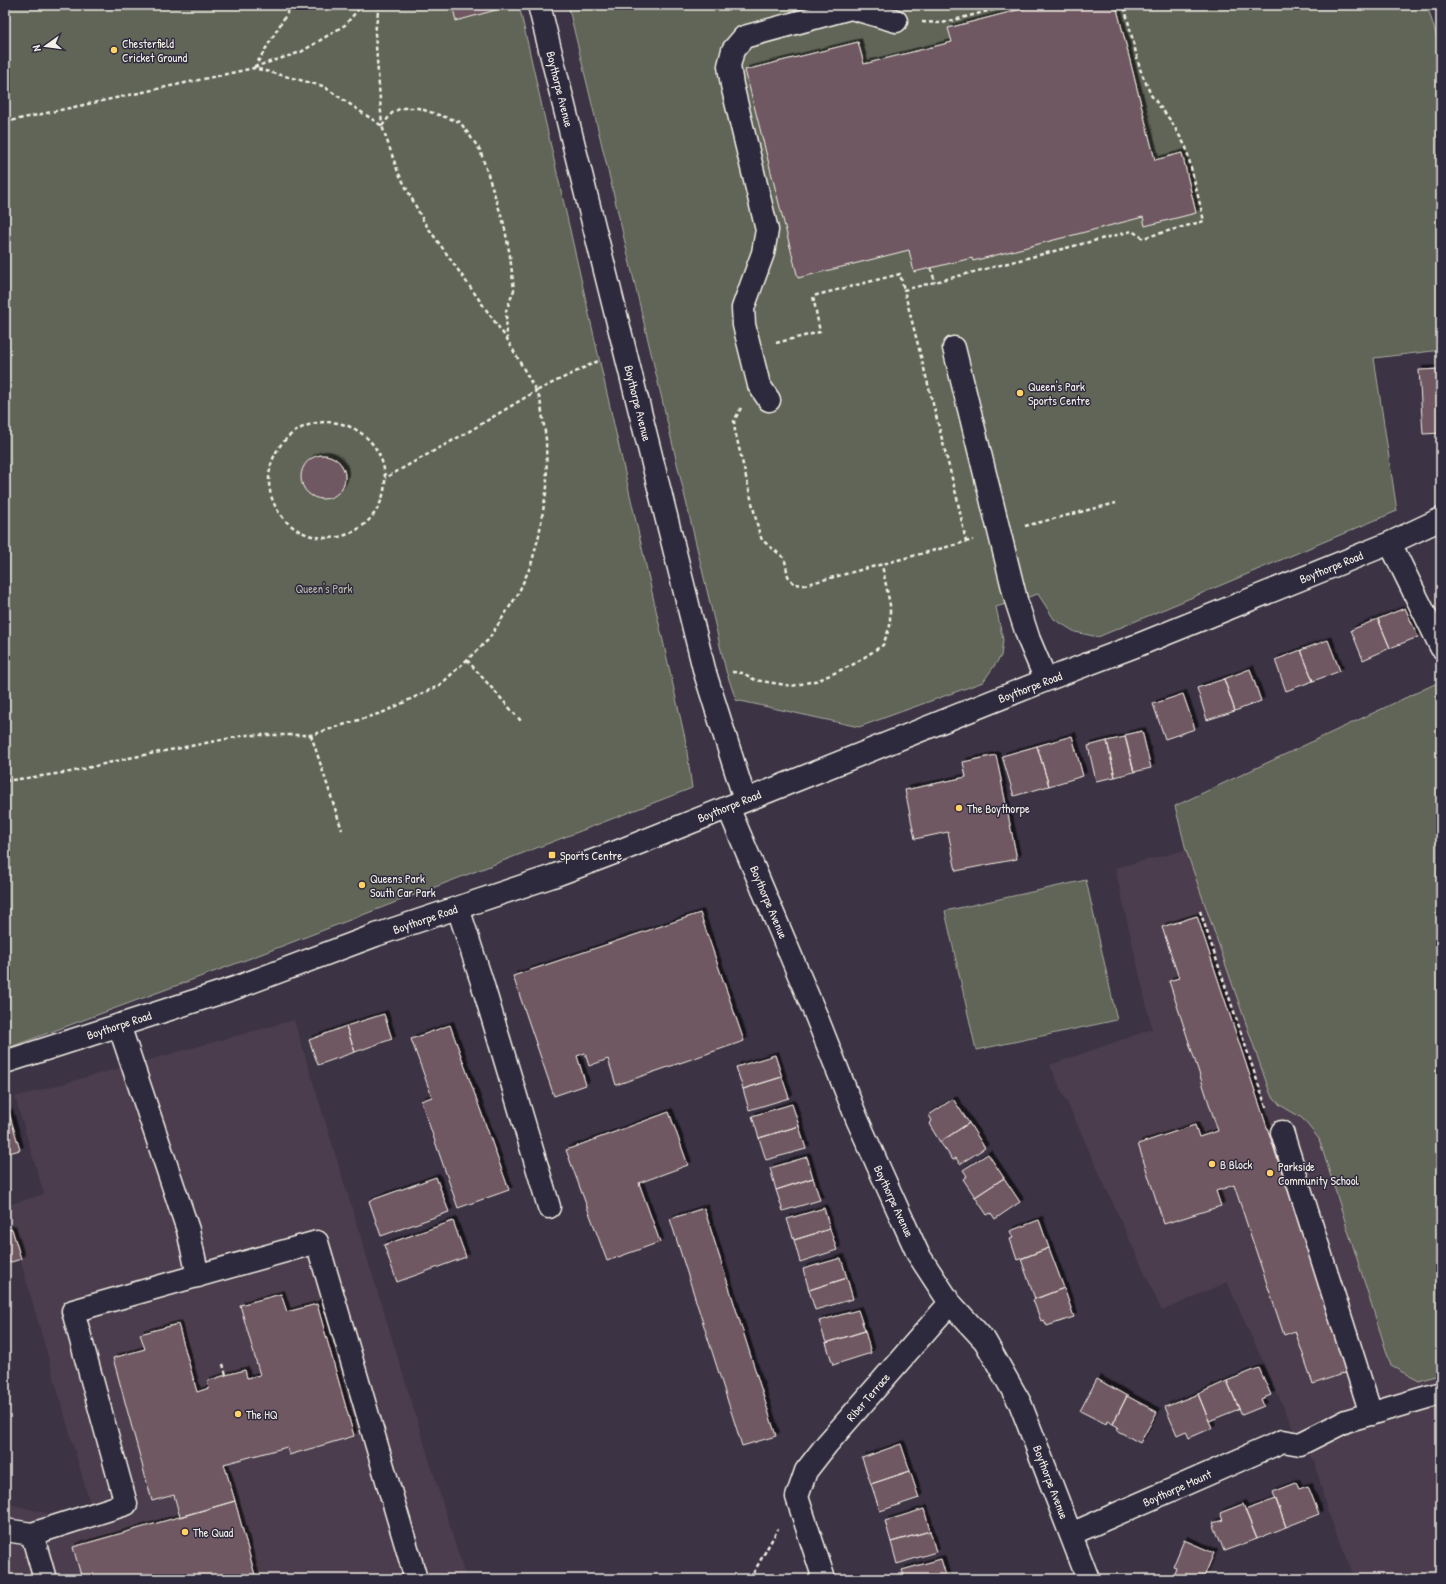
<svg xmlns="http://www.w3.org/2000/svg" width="1446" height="1584" font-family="'Patrick Hand',sans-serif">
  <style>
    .built { fill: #4c3e4d }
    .green { fill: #606558; stroke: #aaaba0 }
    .building { fill: #705862; stroke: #f4f1e8; filter: url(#shadow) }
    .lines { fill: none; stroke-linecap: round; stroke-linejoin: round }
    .minor-casing { stroke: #f4f1e8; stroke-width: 25 }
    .path { stroke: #f4f1e8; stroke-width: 2.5; stroke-dasharray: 4 3; stroke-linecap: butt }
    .minor { stroke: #2f2a3d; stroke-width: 22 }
    .poi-dot { fill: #ffd166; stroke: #2f2a3d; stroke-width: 1.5 }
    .labels { text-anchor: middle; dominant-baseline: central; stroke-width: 3; stroke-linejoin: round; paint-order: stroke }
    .poi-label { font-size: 12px; fill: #f4f1e8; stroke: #2f2a3d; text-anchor: start }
    .street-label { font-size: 12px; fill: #f4f1e8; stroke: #2f2a3d }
    .park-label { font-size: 12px; fill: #b9b9ae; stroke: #2f2a3d }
  </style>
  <defs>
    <filter id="shadow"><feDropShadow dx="3.5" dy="-3.5" stdDeviation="0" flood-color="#0009"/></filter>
  </defs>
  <rect width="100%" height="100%" fill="#3c3344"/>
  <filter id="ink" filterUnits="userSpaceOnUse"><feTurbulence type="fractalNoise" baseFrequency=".025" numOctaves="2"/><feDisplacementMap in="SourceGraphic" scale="8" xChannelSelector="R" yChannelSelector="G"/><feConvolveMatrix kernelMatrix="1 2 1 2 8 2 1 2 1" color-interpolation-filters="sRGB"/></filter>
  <g filter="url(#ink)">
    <path class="built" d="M1437,683L1441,691V1579H1355L1326,1507L1315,1462L1300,1444L1227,1282L1162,1311L1050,1065L1152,1029L1115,868L1186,850L1175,806Z
      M294,1020L466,1579H5V1503L50,1514L90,1504L5,1206L44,1194L15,1097Z"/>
    <path class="green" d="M5,5H519L685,738L692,788L251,958L5,1049Z
      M568,5H1427L1441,50V350L1374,358L1397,511L1098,637L1075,632L1054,619L1038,594L996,607L1003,640L1001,656L983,682L859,727L736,700L726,671L611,183Z
      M1437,683L1441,691V1374L1419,1381L1391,1366L1319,1139L1302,1118L1280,1105L1270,1093L1186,850L1175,806Z
      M1086,880L1117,1020L976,1050L945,911Z"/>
    <path class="building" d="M452,5H502L503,8L456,21Z
      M1037,5H1116L1155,160L1182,153L1196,213L1145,226L1143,217L973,261L972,258L914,272L909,250L798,278L745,70L858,42L864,64L952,42L948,28Z
      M1441,369V433L1423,434L1419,370Z
      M301 477a22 22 0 1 1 44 0a22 22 0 1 1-44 0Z
      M1405,608L1418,637L1390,648L1378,619Z
      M1378,619L1390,648L1363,660L1351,630Z
      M1328,640L1340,671L1313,681L1301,650Z
      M1301,650L1313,681L1286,691L1275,660Z
      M1250,669L1261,701L1235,711L1224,679Z
      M1224,679L1235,711L1207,720L1197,688Z
      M1183,694L1195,729L1165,739L1153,704Z
      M1142,731L1151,768L1134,772L1125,735Z
      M1072,736L1083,776L1049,786L1037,746Z
      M1125,737L1134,772L1115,777L1107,741Z
      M1107,741L1115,777L1096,781L1088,746Z
      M1037,746L1049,786L1014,796L1002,756Z
      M996,755L1017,859L956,871L948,832L915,839L905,790L966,777L963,762Z
      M700,913L744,1041L616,1085L608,1059L589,1066L585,1053L577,1056L586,1085L554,1096L513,976Z
      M1197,916L1348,1372L1313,1384L1295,1331L1284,1335L1234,1185L1216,1191L1221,1206L1164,1224L1138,1144L1195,1125L1199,1137L1218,1131L1169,981L1179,978L1162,927Z
      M384,1014L392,1039L355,1052L346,1026Z
      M450,1025L509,1190L458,1208L421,1101L432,1097L411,1039Z
      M346,1026L355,1052L318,1065L309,1040Z
      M775,1055L782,1077L743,1089L736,1067Z
      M782,1077L789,1098L749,1110L743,1089Z
      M953,1099L969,1123L940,1142L929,1124L932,1121L929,1115Z
      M792,1104L799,1126L759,1138L752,1116Z
      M669,1112L688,1165L639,1183L660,1242L607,1261L566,1150Z
      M9,1113L20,1150L5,1154V1114Z
      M969,1123L985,1148L960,1164L956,1158L953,1160L940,1142Z
      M799,1126L806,1149L766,1160L759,1138Z
      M988,1154L1004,1178L975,1197L963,1179L967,1176L963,1170Z
      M807,1157L813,1178L776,1190L770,1168Z
      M436,1177L449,1212L381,1236L369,1201Z
      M813,1178L820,1200L783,1211L776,1190Z
      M1004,1178L1020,1202L995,1219L991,1213L987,1215L975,1197Z
      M704,1208L776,1436L742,1446L670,1219Z
      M824,1208L830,1229L794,1240L787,1219Z
      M1039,1220L1049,1248L1017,1260L1010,1239L1013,1238L1010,1231Z
      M453,1221L466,1257L397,1282L384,1245Z
      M12,1229L21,1259L5,1264V1231Z
      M830,1229L837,1250L800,1262L794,1240Z
      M1049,1248L1064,1288L1035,1299L1021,1259Z
      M841,1258L847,1278L809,1290L803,1269Z
      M847,1278L853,1299L815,1310L809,1290Z
      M1064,1288L1074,1317L1047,1326L1044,1320L1041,1321L1033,1300Z
      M281,1294L287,1312L317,1304L354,1436L289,1455L287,1447L224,1464L235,1501L180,1517L174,1495L152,1501L113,1358L145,1349L140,1334L178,1324L197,1392L209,1388L207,1381L226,1375L245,1370L247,1378L260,1375L240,1305Z
      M858,1310L865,1331L826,1343L819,1321Z
      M865,1331L871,1353L833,1365L826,1343Z
      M1259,1368L1271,1395L1261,1399L1264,1406L1242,1415L1227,1381Z
      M1097,1379L1127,1396L1113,1424L1107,1421L1106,1424L1080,1411Z
      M1227,1381L1239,1409L1209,1421L1198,1394Z
      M1198,1394L1212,1428L1189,1438L1186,1431L1177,1435L1165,1407Z
      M1127,1396L1157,1412L1140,1443L1116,1430L1118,1427L1113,1424Z
      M901,1444L910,1471L871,1484L862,1458Z
      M910,1471L919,1498L880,1511L871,1484Z
      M1296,1483L1299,1489L1308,1486L1319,1514L1286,1527L1273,1492Z
      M1276,1499L1286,1527L1257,1539L1245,1510Z
      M235,1501L256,1579H82L73,1547Z
      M1243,1504L1257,1539L1224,1551L1213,1523L1223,1520L1220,1513Z
      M924,1509L930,1531L891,1542L885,1521Z
      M930,1531L936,1552L897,1564L891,1542Z
      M1184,1540L1214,1553L1203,1579H1186L1174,1574L1176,1568L1173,1567Z
      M941,1559L947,1579H905L902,1570Z
      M1174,1574L1186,1579H1172Z"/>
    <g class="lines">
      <defs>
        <path id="minor" d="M539,5L705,673L745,800
          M954,348L1016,600L1029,640L1046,680
          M769,400L759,385L744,325L743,308L763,253L767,230L732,85L729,66L733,50L744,37L851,8L896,21
          M1390,543L1441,647
          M728,807L815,1013L857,1119L888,1188L918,1254L950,1303L985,1341L1020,1403L1088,1579
          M458,908L481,979L549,1207
          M119,1025L188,1230L198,1276
          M5,1062L235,988L376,935L553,876L619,851L1046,680L1138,645L1390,543L1441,519
          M1282,1132L1371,1414
          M5,1530L32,1534
          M1071,1534L1283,1441L1300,1444L1346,1421L1441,1393
          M45,1579L32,1534L126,1504L73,1311L317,1242L416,1579
          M824,1579L797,1497L806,1471L827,1444L950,1303"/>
      </defs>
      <use href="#minor" class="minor-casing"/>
      <path class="path" d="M379,5L375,33L382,126
        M922,22L942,23L1011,5
        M254,67L301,52L345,25L362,5
        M254,68L292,5
        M5,122L254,68L323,86L382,126L398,172L424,222L507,339L536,391L600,360
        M382,126L392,113L401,108H418L460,122L480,150L504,224L510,256L514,290L506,311L507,338
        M931,268L935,282
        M776,343L820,332L813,296L900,274L904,290
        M741,408L734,421L735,431L759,532L762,540L783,557L785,561L788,576L794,584L804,585L973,540
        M269 480a58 58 0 1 1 116 0a58 58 0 1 1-116 0Z
        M1025,526L1116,503
        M966,542L957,498L904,290L1132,231L1143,238L1204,221L1186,147L1171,121L1151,95L1140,69L1124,5
        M467,660L521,721
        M732,672L743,673L755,680L792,686L819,680L854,664L883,645L890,626V605L882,565
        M311,735L342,830
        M5,776L10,781
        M5,781L70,772L129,758L247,735H311L384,712L440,685L488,640L518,594L531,565L539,535L547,487L546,439L540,399L536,391L468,432L385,478
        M1200,911L1267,1110
        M223,1364L226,1375
        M750,1579L778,1529"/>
      <use href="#minor" class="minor"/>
    </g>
  </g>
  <g class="poi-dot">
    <circle cx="114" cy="50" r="4"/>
    <circle cx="1020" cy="393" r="4"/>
    <circle cx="959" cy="808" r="4"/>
    <rect x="548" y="851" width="8" height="8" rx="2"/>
    <circle cx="362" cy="885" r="4"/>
    <circle cx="1212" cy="1164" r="4"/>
    <circle cx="1270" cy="1173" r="4"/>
    <circle cx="238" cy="1414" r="4"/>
    <circle cx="185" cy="1532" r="4"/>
  </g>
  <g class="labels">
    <g class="poi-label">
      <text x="122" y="43">Chesterfield<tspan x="122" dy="14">Cricket Ground</tspan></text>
      <text x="1028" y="386">Queen's Park<tspan x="1028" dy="14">Sports Centre</tspan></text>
      <text x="967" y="808">The Boythorpe</text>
      <text x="560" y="855">Sports Centre</text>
      <text x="370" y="878">Queens Park<tspan x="370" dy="14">South Car Park</tspan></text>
      <text x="1220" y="1164">B Block</text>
      <text x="1278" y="1166">Parkside<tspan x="1278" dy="14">Community School</tspan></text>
      <text x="246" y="1414">The HQ</text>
      <text x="193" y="1532">The Quad</text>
    </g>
    <g class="street-label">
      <text transform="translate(560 89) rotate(76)">Boythorpe Avenue</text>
      <text transform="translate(638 403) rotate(76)">Boythorpe Avenue</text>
      <text transform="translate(1331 567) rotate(-22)">Boythorpe Road</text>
      <text transform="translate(1030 687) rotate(-21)">Boythorpe Road</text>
      <text transform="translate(729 806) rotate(-22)">Boythorpe Road</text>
      <text transform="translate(769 902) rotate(67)">Boythorpe Avenue</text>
      <text transform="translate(425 919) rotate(-19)">Boythorpe Road</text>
      <text transform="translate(119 1025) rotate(-18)">Boythorpe Road</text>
      <text transform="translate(894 1201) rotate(65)">Boythorpe Avenue</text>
      <text transform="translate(868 1397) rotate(-49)">Riber Terrace</text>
      <text transform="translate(1051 1482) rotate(69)">Boythorpe Avenue</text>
      <text transform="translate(1177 1488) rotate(-24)">Boythorpe Mount</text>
    </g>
    <g class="park-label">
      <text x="324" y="588">Queen's Park</text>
    </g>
  </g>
  <rect width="1446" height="1584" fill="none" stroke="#2f2a3d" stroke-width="20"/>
  <rect x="10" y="10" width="1426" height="1564" fill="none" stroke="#f4f1e8" stroke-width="1.5" filter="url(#ink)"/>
  <g transform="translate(46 46) rotate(256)" stroke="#2f2a3d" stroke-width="3" paint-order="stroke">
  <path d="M0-3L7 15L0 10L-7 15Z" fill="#f4f1e8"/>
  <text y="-6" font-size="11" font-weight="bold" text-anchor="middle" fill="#f4f1e8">N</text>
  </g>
</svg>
